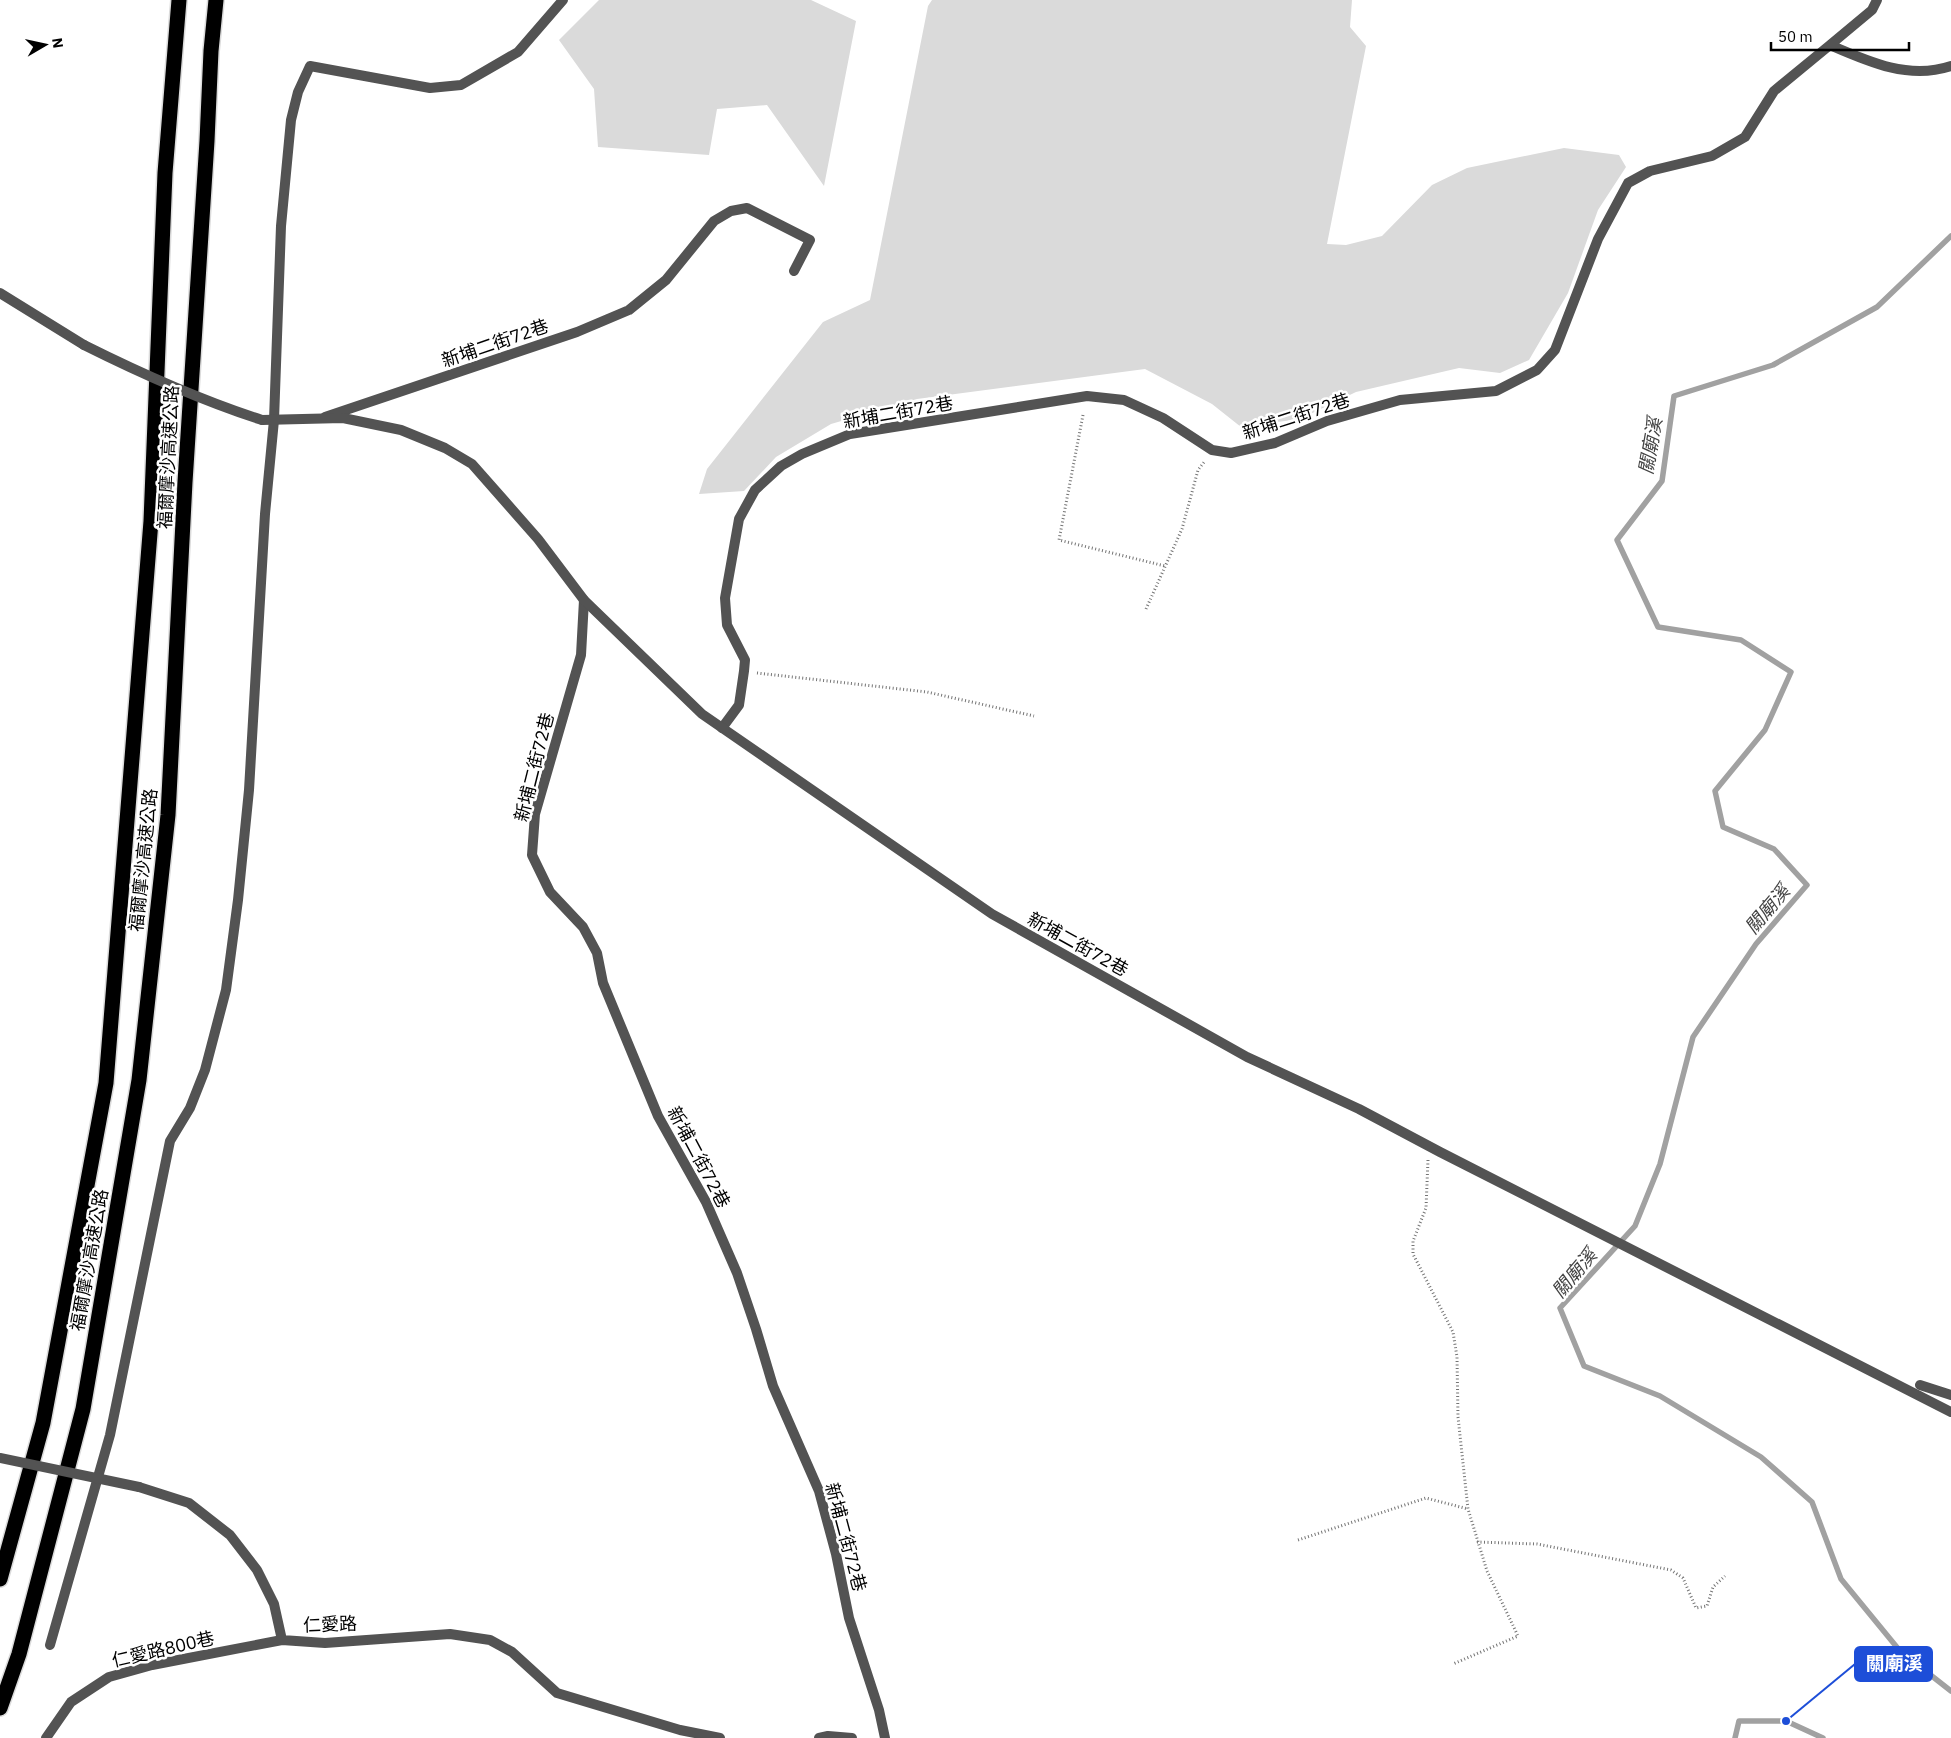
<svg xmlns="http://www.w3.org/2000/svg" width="1951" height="1738" font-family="'IBM Plex Sans','Noto Sans TC',sans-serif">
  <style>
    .green { fill: #dadada }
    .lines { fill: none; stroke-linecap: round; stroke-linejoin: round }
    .stream { stroke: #a1a1a1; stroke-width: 5.5 }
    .motorway-casing { stroke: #dbdbdb; stroke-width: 18 }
    .path { stroke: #757575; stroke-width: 3; stroke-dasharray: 1 2.5; stroke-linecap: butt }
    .service { stroke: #535353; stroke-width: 10 }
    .minor { stroke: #535353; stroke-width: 10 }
    .motorway { stroke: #000; stroke-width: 15 }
    .minor-bridge { stroke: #535353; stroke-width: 10 }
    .labels { text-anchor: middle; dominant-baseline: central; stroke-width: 5; stroke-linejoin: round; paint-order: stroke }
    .street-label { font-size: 18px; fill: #000; stroke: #fff }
    .water-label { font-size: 19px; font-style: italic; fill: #424242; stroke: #fff }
    .leader { fill: none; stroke: #1d4ed8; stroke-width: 2 }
    .callout-dot { fill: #1d4ed8; stroke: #fff; stroke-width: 2 }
    .callout { fill: #1d4ed8; stroke: #1d4ed8; stroke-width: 2 }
    .callout-label { font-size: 19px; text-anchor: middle; font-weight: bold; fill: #fff }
  </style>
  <rect width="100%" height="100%" fill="#fff"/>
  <path class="green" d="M599,0H811L856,21L824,186L767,105L717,109L709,155L598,147L594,89L559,40Z
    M932,0H1352L1350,27L1366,46L1327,244L1346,245L1382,236L1432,185L1467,168L1564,148L1619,155L1626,167L1598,210L1568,293L1529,360L1500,373L1459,368L1356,392L1300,419L1241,427L1212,404L1145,369L917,399L831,424L776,457L744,491L699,494L707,469L823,322L870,300L928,6Z"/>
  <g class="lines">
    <path class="stream" d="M1951,236L1877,307L1773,365L1674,396L1662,481L1617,540L1658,627L1741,640L1791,672L1765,730L1715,791L1723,827L1774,849L1807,885L1756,944L1693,1037L1660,1164L1635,1226L1560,1308L1584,1366L1660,1396L1761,1457L1812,1502L1841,1579L1900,1651L1951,1691
      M1735,1738L1739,1721H1786L1823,1738"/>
    <defs>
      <path id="motorway" d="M0,1579L43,1423L106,1083L151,521L165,173L179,0
        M0,1708L19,1654L83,1409L139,1080L168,815L185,482L207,141L211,51L216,0"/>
    </defs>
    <use href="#motorway" class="motorway-casing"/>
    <path class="path" d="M1083,415L1059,540L1165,566
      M1146,609L1182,529L1198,470L1205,461
      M757,673L927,692L1034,716
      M1428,1160L1426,1208L1413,1241V1254L1453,1332L1457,1357L1458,1417L1468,1509L1487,1571L1518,1636L1453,1664
      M1298,1540L1426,1498L1468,1509
      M1477,1542L1537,1544L1671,1570L1683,1578L1696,1608L1707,1606L1713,1587L1725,1576"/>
    <path class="service" d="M1830,45L1872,10L1877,0
      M325,417L577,332L629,310L666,280L714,221L731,211L747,208L810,240L794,271
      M584,600L581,655L535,814L532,855L550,892L583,927L597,953L603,983L658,1116L706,1202L737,1273L756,1329L773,1386L819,1491L836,1554L849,1618L879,1710L885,1738
      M722,728L739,705L744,671L745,660L727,625L725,598L739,519L755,490L781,466L802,454L850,434L1087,396L1124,400L1163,418L1212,450L1231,453L1275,443L1327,421L1400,400L1496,391L1537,370L1555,350L1598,239L1628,183L1650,171L1712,156L1745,137L1774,91L1830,45C1869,62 1909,80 1951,66
      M1920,1385L1951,1395
      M50,1645L110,1435L170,1141L190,1108L205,1070L226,990L238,900L249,790L265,514L274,420L281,226L291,120L298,92L310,66L430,88L461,85L518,52L563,0"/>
    <path class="minor" d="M0,293L84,345
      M262,420L343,418L401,430L445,448L472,464L538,539L584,600L702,714L992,914L1247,1057L1359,1109L1440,1152L1951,1412
      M139,1487L189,1503L230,1535L257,1570L274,1604L282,1640L325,1643L450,1634L490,1640L512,1652L557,1693L680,1730L720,1738
      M46,1738L71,1702L109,1677L152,1665L282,1640
      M819,1738L828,1736L852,1738"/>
    <use href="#motorway" class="motorway"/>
    <path class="minor-bridge" d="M84,345C142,374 200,400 262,420
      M0,1458L139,1487"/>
  </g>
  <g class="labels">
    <g class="street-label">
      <text transform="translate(495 343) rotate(-19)">新埔二街72巷</text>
      <text transform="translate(898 412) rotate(-10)">新埔二街72巷</text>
      <text transform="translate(1296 416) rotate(-18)">新埔二街72巷</text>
      <text transform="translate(168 457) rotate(-87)">福爾摩沙高速公路</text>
      <text transform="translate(534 767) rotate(-76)">新埔二街72巷</text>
      <text transform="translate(143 860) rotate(-84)">福爾摩沙高速公路</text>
      <text transform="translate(1078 944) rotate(29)">新埔二街72巷</text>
      <text transform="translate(699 1157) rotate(62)">新埔二街72巷</text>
      <text transform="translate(89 1260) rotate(-80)">福爾摩沙高速公路</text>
      <text transform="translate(846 1537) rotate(75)">新埔二街72巷</text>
      <text transform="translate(330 1624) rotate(-2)">仁愛路</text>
      <text transform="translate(163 1649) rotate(-13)">仁愛路800巷</text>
    </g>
    <g class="water-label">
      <text transform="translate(1650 446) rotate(-80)">關廟溪</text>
      <text transform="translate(1767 909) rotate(-50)">關廟溪</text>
      <text transform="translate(1574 1273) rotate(-50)">關廟溪</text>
    </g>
  </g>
  <path class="leader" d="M1786 1721L1855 1664"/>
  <circle class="callout-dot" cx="1786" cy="1721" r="5"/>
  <rect class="callout" x="1855" y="1647" width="77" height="34" rx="5"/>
  <g class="callout-label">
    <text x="1894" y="1670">關廟溪</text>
  </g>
  <g transform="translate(45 45) rotate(81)" stroke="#ffffff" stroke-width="4" paint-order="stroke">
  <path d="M0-4L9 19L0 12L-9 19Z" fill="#000000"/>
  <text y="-8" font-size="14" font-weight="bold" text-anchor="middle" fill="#000000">N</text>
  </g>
  <path d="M1771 42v8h138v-8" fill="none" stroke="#000000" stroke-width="2.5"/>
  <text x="1778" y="42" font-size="15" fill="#000000" stroke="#ffffff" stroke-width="4" paint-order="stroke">50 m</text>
</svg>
